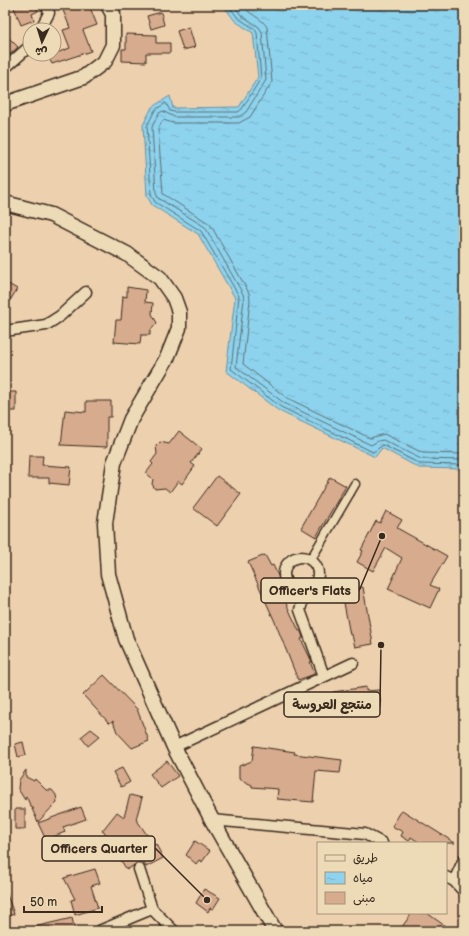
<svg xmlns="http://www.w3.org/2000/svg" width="469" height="936" font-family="'Balsamiq Sans','Playpen Sans Arabic',sans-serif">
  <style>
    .water { fill: url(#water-ripples); stroke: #6c8f9b }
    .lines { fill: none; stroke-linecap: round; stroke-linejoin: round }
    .shore { stroke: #5c6e71; stroke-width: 1 }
    .building { fill: #d7ab8d; stroke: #3b2a1e }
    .pedestrian-casing { stroke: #3b2a1e; stroke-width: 11 }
    .minor-casing { stroke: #3b2a1e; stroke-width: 13 }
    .secondary-casing { stroke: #3b2a1e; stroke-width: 17 }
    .pedestrian { stroke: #eddab7; stroke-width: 8 }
    .minor { stroke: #eddab7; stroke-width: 10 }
    .secondary { stroke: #eddab7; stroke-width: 14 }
    .leader { fill: none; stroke: #3b2a1e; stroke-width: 1.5 }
    .callout-dot { fill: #3b2a1e; stroke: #eddab7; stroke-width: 1.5 }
    .callout { fill: #eddab7; stroke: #3b2a1e; stroke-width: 1.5 }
    .callout-label { font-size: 13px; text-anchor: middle; font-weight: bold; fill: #3b2a1e }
  </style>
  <defs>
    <pattern id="water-ripples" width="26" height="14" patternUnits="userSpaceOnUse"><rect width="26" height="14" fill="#8dd3ee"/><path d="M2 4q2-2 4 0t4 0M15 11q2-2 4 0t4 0" fill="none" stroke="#7bb5cc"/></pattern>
  </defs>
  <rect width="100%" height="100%" fill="#edd1af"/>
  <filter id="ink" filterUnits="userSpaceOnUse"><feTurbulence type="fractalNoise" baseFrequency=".025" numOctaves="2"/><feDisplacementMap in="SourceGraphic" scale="8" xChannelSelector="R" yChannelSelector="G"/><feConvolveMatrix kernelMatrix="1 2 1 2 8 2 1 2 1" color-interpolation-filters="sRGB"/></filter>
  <g filter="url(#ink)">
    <path class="water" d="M223,5H464V469L419,468L382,448L375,457L279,411L226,371L235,298L198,234L152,205L147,196L143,125L152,107L170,96L173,108L239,107L258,77L253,33L235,21Z"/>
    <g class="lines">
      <path class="shore" d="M228,5L238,18L255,29L257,33L261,78L242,109L238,112H174L170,111L166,103L155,110L147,126L151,194L155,202L201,231L239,296L231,369L281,407L373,452L383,445L420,464L464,465
        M234,5L241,15L259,27L262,32L266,80L246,112L239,117H174L163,111L159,113L152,127L156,193L158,198L205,227L243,294L244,299L236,367L284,403L371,445L378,441L383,440L421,459L464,460
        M242,5C248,14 261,17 267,27L272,82L250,117L239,123H173L163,120L158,129L163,194L210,224L249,293L250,300L243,364L287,398L370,438L384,434L423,453L464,454"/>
    </g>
    <path class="building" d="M13,5H36L38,11L32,14L34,20L21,25Z
      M61,5H89L97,25L83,30L91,51L52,64L48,56L70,48L63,30L70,28Z
      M161,12L164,25L151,29L147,16Z
      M189,27L195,47L183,50L177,31Z
      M5,34L18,47L5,59Z
      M126,34L156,35V43H170V53H146V62L122,61V49H126Z
      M5,282L17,289L11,299L5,296Z
      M127,287L146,290L145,302L153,303L152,314L157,323L150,331V335H141L140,344L114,342L116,320H121L123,296L127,297Z
      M5,392H16V411H5Z
      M86,401H111V417H107V447L61,445L65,410L86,412Z
      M179,431L202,449L191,463L195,466L182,484L178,481L170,492L165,488L155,489L152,484L153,479L146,473L153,464L151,462L157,454L156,446L160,442L169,444Z
      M29,456H43L42,465L71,467L69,485L49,483V478H28Z
      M217,476L241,494L217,526L193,508Z
      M330,477L346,486L316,537L301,528Z
      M386,511L402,520L397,528L447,556L430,585L439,589L430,608L388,589L402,558L386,548L373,571L357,562L363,551L361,550L376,521L380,523Z
      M265,555L271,566L273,565L287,595L283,597L299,631H301L303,638L301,639L312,662H310L315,674L298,680L275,622L248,562Z
      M363,587L373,644L355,647L352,635H350L344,603L348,602L346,590Z
      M104,675L137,709L149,741L132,748L117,732L113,721L109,723L83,695Z
      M366,687V691L379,690L381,708L323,715L320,696L333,695V692Z
      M91,729L100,736L88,746L81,737Z
      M23,742L26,755L18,757L15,744Z
      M254,746L295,752L294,754L342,760L340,773L316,771L313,802L277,799L278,789L252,787V785L239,779V766L252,761Z
      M167,761L178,776L161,788L150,774Z
      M122,768L130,782L121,787L113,772Z
      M26,770V777L34,781L35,779L46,790H52L56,795L57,802L38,822L32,809H34L30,805L26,796L25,800L18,789L19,780Z
      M130,795L142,798L136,819L154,845L156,844L163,858L146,867L143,861L137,863L127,870L115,851L105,846L109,836L102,831L117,812L124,817Z
      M81,807L86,819L63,827L65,832L46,840L38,823Z
      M15,809H25V829H15Z
      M402,810L455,843H420L411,837L409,841L401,836L403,832L392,826Z
      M195,841L210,851L202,862L199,860L196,864L186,855Z
      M95,869L100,883L91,886L98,908L75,915L71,900L75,899L64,878Z
      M204,889L220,898L213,909L210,908L208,912L196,903Z
      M6,892L14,914L5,917V893Z
      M412,913H427L452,931H399Z
      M72,918L75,931H30V928Z"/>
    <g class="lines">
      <defs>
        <path id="pedestrian" d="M311,559L355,484"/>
        <path id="minor" d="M40,30L49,13L47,5
          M5,68L30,46
          M5,331L46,325L60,316L86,292
          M284 574a17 17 0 1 1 34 0a17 17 0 1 1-34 0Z
          M305,592L300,610L324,676
          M174,747L353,663
          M212,820L365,834L382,843
          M139,869L152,909L174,931
          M446,877L454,881L464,892
          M454,881L464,859
          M99,931L152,909"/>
        <path id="secondary" d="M5,104L84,77L105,61L113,45V14L108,5
          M5,203L51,215L127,254L160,278L174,298L179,312V328L167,358L131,419L114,463L105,523L108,574L126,639L174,747L212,820L275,931"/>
      </defs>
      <use href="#pedestrian" class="pedestrian-casing"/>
      <use href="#minor" class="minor-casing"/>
      <use href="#secondary" class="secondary-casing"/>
      <use href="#pedestrian" class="pedestrian"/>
      <use href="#minor" class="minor"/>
      <use href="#secondary" class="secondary"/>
    </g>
  </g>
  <path class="leader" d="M382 536L359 591M381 645L380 705M207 900L155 848"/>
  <g class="callout-dot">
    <circle cx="382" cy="536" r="4"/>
    <circle cx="381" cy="645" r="4"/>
    <circle cx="207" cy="900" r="4"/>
  </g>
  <g class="callout">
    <rect x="261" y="578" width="98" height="25" rx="4"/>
    <rect x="284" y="692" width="96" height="25" rx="4"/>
    <rect x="42" y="836" width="113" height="25" rx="4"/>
  </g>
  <g class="callout-label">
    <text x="310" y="595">Officer's Flats</text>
    <text x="332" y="709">منتجع العروسة</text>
    <text x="99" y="853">Officers Quarter</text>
  </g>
  <rect width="469" height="936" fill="none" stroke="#eddab7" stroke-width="20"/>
  <rect x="10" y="10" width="449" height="916" fill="none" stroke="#3b2a1e" stroke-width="1.5" filter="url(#ink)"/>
  <rect x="317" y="842" width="130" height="72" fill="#eddab7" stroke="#a6947a"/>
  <rect x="325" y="855" width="20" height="6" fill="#eddab7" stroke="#a6947a"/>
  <text x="353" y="862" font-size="12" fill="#3b2a1e">طريق</text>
  <rect x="325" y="872" width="20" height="12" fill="url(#water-ripples)" stroke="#a6947a"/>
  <text x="353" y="882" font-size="12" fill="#3b2a1e">مياه</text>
  <rect x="325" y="892" width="20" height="12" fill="#d7ab8d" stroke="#a6947a"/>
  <text x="353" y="902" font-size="12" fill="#3b2a1e">مبنى</text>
  <g transform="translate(42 42) rotate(184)"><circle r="19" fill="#eddab7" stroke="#a6947a"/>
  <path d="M0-3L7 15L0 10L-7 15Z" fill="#3b2a1e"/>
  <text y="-6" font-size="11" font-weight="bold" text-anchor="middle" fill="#3b2a1e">ش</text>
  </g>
  <path d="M24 906v6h78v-6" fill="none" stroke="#3b2a1e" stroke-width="2"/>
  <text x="30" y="906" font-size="12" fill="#3b2a1e" stroke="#eddab7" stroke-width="3" paint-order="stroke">50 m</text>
</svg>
